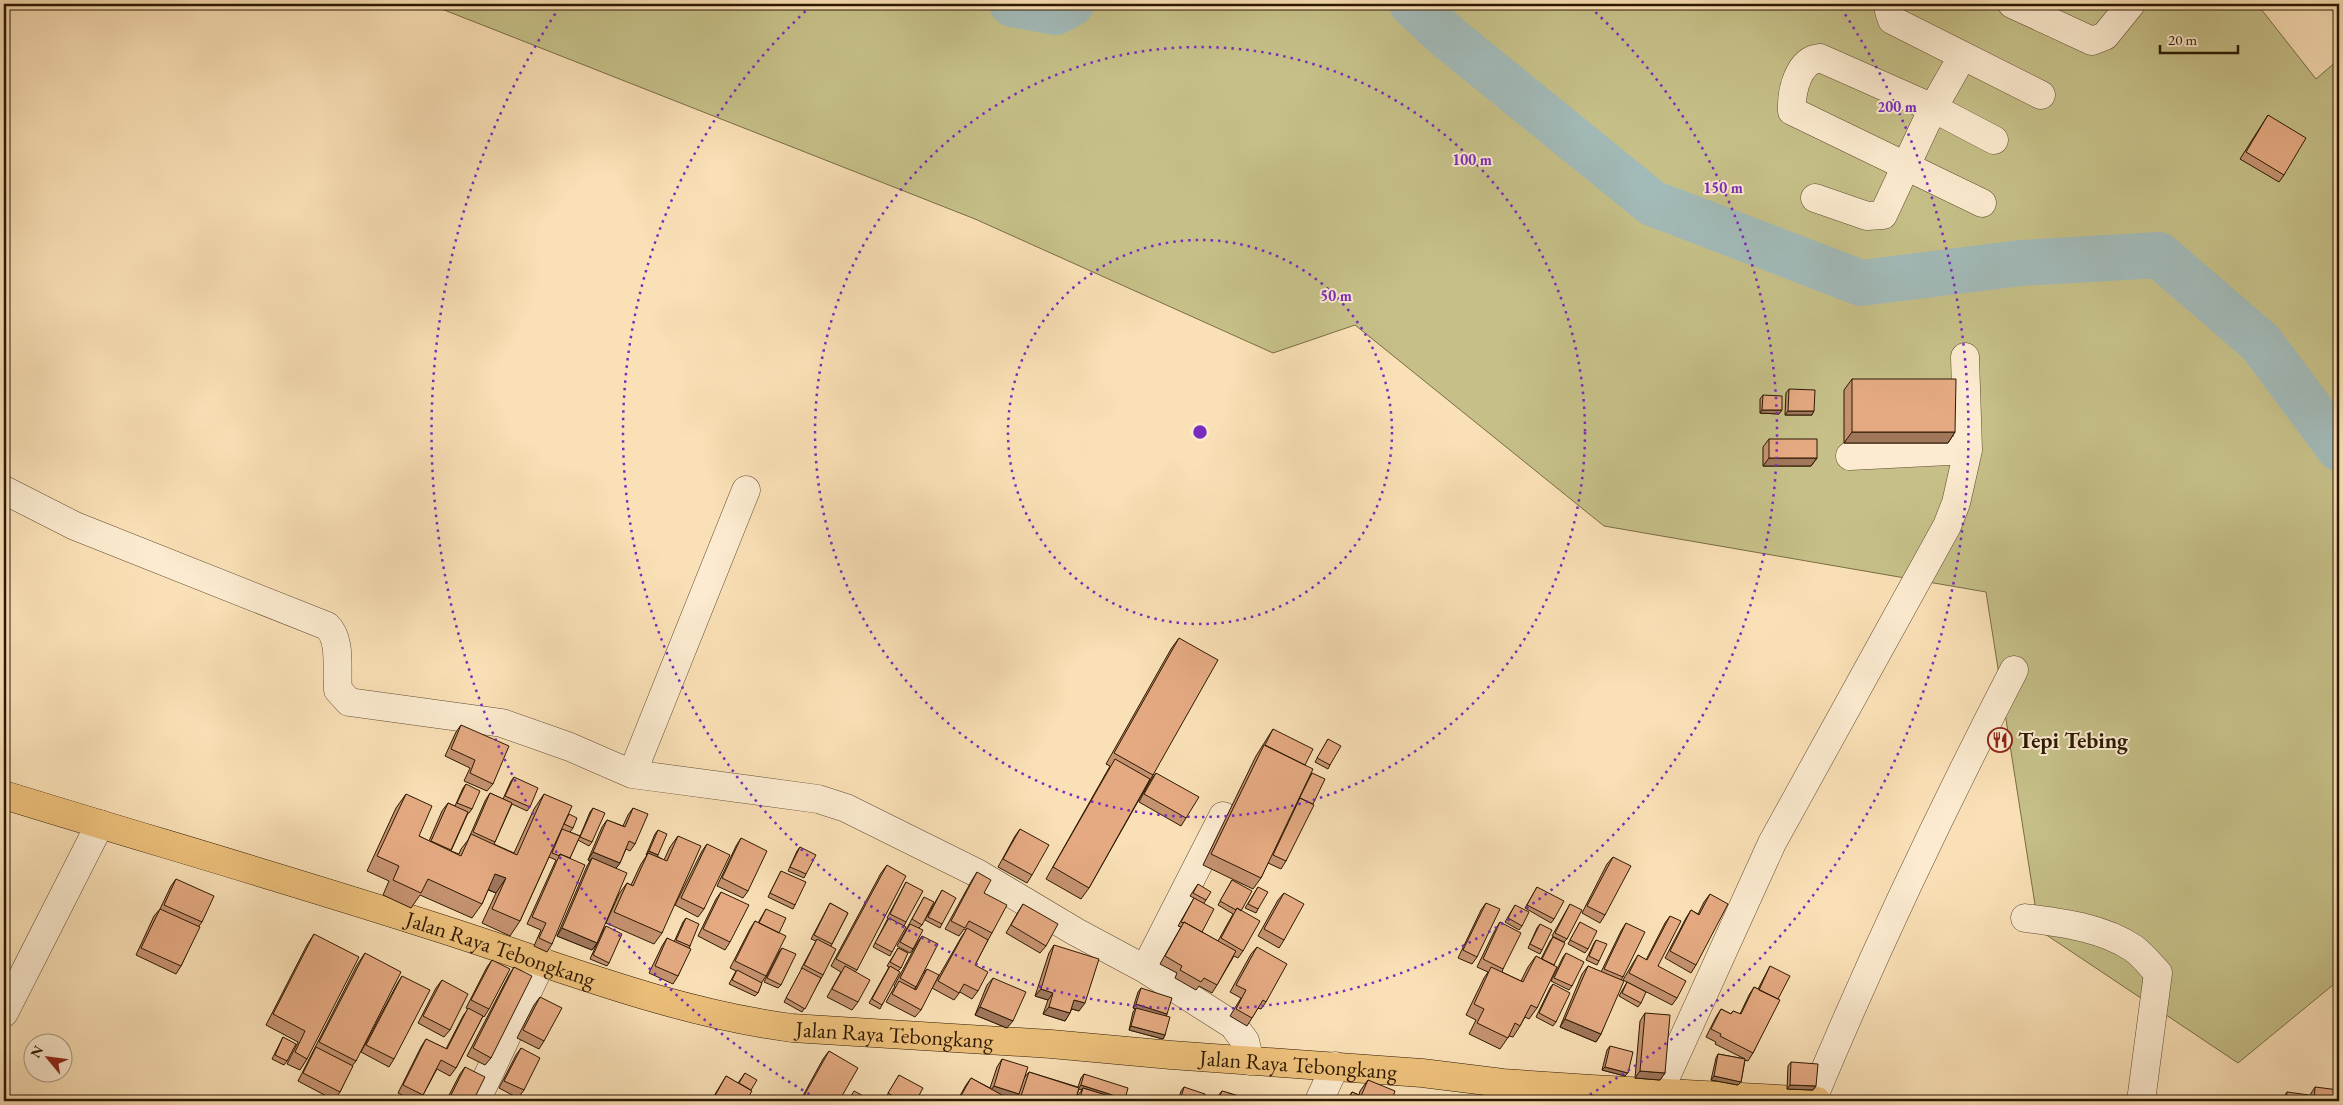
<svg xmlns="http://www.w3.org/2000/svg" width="2343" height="1105" font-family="'EB Garamond',serif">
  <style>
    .green { fill: #c6c088; stroke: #796c45 }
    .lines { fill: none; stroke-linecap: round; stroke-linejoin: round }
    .river { stroke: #a2bab8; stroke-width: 46 }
    .street-casing { stroke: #604a2f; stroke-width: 29 }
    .primary-casing { stroke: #2c1802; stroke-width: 29 }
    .street { stroke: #fcebd0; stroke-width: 28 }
    .primary { stroke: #edc07b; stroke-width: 28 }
    .wall { fill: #c59270; stroke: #2c1802 }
    .shaded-wall { fill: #a0775b; stroke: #2c1802 }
    .building { fill: #e5aa82; stroke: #2c1802 }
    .ring { fill: none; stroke: #7b2cbf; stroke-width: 2.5; stroke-dasharray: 2.5 5 }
    .labels { text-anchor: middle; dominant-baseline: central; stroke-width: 4; stroke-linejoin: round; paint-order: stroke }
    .poi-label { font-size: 22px; font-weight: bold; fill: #2c1802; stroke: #fcebd0; text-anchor: start }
    .street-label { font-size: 22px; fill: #2c1802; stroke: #fcebd0 }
    .centre { fill: #7b2cbf; stroke: #fcebd0; stroke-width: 2.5 }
    .ring-label { font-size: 15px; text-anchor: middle; font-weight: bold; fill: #7b2cbf; stroke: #fcebd0; stroke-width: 4; stroke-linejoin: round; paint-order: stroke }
  </style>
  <rect width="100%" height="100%" fill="#fae0b6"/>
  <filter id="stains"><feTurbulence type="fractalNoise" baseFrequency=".004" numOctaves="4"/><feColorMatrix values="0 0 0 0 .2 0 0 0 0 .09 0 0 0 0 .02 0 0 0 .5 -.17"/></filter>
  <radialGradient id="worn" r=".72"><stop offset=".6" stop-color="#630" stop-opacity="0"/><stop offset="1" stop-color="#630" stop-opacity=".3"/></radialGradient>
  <path class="green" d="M429,4H2257L2316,79L2339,59V980L2238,1063L2039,930L1986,592L1604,526L1355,325L1273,353L975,219Z"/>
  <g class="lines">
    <path class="river" d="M1012,4L1056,12L1071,4
      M1412,4L1449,38L1652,203L1861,283L2021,263L2159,255L2261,343L2339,448"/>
    <defs>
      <path id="street" d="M1891,4L1889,11L1892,20L2041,95
        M2012,4L2092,41L2105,36L2131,4
        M1815,198L1867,216L1883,215L1933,108L1962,57
        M1982,203L1792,111C1791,92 1798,60 1820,58L1933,108L1994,140
        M1850,456L1968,450
        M4,490L75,526L327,626C342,640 336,670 338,690L349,702L502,723L570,747L632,774L818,799L846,808L977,873L1076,932L1145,969L1233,1025L1245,1041L1250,1061
        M632,774L746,490
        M2025,918C2062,923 2101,927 2133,948C2142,954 2150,965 2158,973L2141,1101
        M1145,969L1223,816
        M4,1013L100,824
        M1659,1092L1772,843L1947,526L1956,503L1968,450L1965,357
        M476,1101L542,961
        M1319,1101L1335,1066
        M1812,1101C1873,954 1941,811 2014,670"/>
      <g id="primary">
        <path id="s1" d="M4,795C150,840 297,882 442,929C558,966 671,1012 792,1028L1051,1044L1171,1055L1422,1073L1503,1083L1591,1089L1817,1101"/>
      </g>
    </defs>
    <use href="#street" class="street-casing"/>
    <use href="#primary" class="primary-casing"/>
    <use href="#street" class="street"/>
    <use href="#primary" class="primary"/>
  </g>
  <path class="wall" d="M2268,115L2284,175L2279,182L2240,159Z
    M1852,379L1955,432L1948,443H1844V390Z
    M1789,389L1812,415H1785L1786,393Z
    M1763,395L1779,414L1760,413V399Z
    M1769,439L1817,458L1811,466H1763V447Z
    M1179,638L1153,775L1089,888L1081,899L1046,879L1110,766L1106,764L1171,649Z
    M461,725L493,784L487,791L464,781L470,768L445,756L456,732Z
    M1273,729L1305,765L1310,777L1312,773L1286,861L1281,869L1268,863L1261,878L1253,889L1203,865L1256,756Z
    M1328,739L1330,765L1328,769L1315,762Z
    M1156,773L1186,818L1181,826L1139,802L1150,781Z
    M514,777L530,807L527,811L512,804L494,844L514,853L534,809L544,794L568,814L573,828L570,832L580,836L590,812L593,808L592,842L589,846L578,840L570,858L552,944L547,952L534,946L541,930L527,924L556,860L549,857L520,921L510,936L482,923L496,893L488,890L482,904L472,918L420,895L411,908L383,895L389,881L367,871L396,808L406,794L419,836L429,841L442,811L448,803L455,806L463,788L466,784L472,809L469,813H468L451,851L459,854L461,849L468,840L485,801L490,793L503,799L511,781Z
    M633,808L635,844L630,851L626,849L620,863L616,868L597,943L592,950L557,936L587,866L590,861L588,860L602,827L607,820L623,826L628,815Z
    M1020,829L1032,875L1027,883L998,867L1015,836Z
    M658,830L657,856L664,860L670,847L678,836L662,933L654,944L606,923L619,894L627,883L631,885L641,864L647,855H646L655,834Z
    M741,838L748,891L743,898L717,886L736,846Z
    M707,844L704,909L698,917L675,905L702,851Z
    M800,847L806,874L804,878L788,871L797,851Z
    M1613,857L1605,915L1600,923L1582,913L1607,864Z
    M887,865L857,970L855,972L858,1002L852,1010L827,997L841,972L831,966L881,873Z
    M781,871L795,905L793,909L768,897Z
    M977,872L984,893L992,933L988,940L975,965L978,991L972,999L960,992L954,1000L932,988L962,936L966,930L964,929L959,936L945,929L972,880Z
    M176,879L202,922L199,926L181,966L176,974L136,955L154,916L160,909L171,886Z
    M1232,880L1241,911L1243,951L1238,958L1234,956L1217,985L1212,993L1199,986L1196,990L1175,978L1177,973L1160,964L1181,927L1178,926L1194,898L1190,896L1198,884L1206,900L1204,903L1202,932L1218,941L1233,914L1218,905Z
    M906,882V922L904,926L892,952L890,956L873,947L888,918H887Z
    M1258,887V909L1256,913L1245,908Z
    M1537,887L1554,919L1551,923L1525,908Z
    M942,890V924L940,928L925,920Z
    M721,892L730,942L725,950L698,936L716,899Z
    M1284,893V940L1279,948L1258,936L1278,900Z
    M1710,894L1696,965L1691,973L1665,958L1686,918L1691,910L1698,914L1704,902Z
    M924,897L922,925L919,928L913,949L910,953L897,946Z
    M830,903L848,913L831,946L823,975L802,1012L784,1002L802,969H801L816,941L811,939Z
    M1486,903L1477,957L1472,964L1458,958L1481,910Z
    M1023,904L1046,946L1040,953L1006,933L1018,912Z
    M1570,904L1567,939L1564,942L1552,936Z
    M1515,905L1522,926L1519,930L1505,922Z
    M766,909L779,933L766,976L762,982L758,993L755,996L729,984L736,971L730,968L750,929L755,921L758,923Z
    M1670,916L1658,966L1677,998L1672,1005L1623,980L1633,963L1638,955L1646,960L1665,923Z
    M686,918L690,946L678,976L673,984L649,973L662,946L667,938L674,942L683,922Z
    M1500,922L1503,969L1502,972L1521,981L1528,967L1536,956L1541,959L1550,941L1553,937L1554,965L1537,1008L1529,1019L1525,1017L1520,1026L1513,1037L1509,1036L1500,1049L1469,1034L1476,1020L1466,1015L1484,978L1488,972L1477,967L1495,930Z
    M1580,922L1588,949L1585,953L1568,944Z
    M1626,923L1623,977L1621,980L1601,1034L1596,1042L1560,1027L1582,974L1588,966L1601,972L1621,931Z
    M1540,924L1542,950L1540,954L1528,948L1537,928Z
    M606,926L609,963L607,966L590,959L603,930Z
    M314,934L307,1059L300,1070L287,1064L298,1042L266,1025L307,945Z
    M922,936L916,987L914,989H915L921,976L927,969L921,1010L915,1017L886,1002L895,986H894L917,943Z
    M1596,940L1599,961L1597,965L1586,960L1594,943Z
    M1054,945L1079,1011L1072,1009L1065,1021L1043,1014L1048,1000L1035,996L1049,953Z
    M1257,947L1266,1002L1261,1009L1258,1008L1247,1026L1230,1016L1241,998L1230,992L1251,954Z
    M782,948L781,985L778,988L764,982L779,952Z
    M898,948L901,968L898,971L882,1005L880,1009L869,1003L889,967L887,966Z
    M365,953L356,1061L352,1066L340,1092L334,1100L298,1081L357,965Z
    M1566,953L1572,986L1569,990L1551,981L1563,957Z
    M492,960L489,1009L484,1017L483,1016L456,1068L450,1076L437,1069L423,1095L419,1101H415L398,1093L421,1047L426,1039L446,1049L463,1016L468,1009L466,1008L487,967Z
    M1770,966L1778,999L1753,1053L1748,1061L1745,1060L1741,1082L1738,1085L1711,1080L1716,1058L1718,1054L1745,1059L1715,1044L1716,1042L1706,1037L1716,1017L1721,1009L1731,1014L1733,1011L1740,1014L1749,995L1754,987L1758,989Z
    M514,967L491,1058L485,1065L467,1056L509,975Z
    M402,976L394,1059L389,1067L361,1052L397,984Z
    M993,978L1007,1028L975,1015L987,985Z
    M442,980L450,1030L444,1037L418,1023L436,988Z
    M1627,982L1641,1003L1638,1007L1619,996Z
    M1553,984L1556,1022L1553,1026L1536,1017L1550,988Z
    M1141,988L1167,1014L1166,1016L1165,1035L1163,1039L1129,1030L1133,1012L1135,1009L1133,1008L1138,992Z
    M540,997L544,1041L539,1049L517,1038L534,1005Z
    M1645,1013L1665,1073L1660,1080L1635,1078L1640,1021Z
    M283,1037L287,1061L284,1065L272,1059Z
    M1610,1046L1628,1073L1625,1076L1602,1070L1607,1050Z
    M521,1048L524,1090L518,1098L499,1088L516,1055Z
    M829,1051L839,1101H800L823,1059Z
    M1002,1059L1024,1078L1029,1072L1078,1087L1081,1078L1084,1074L1125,1099L1124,1101H1125H1076L1078,1095L1082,1090L1079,1089L1075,1101H1016L1018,1096L1014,1101H957L966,1085L971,1078L990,1088L997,1067Z
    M1791,1062L1816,1086L1813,1090L1787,1089L1788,1066Z
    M465,1067L473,1101H446L460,1074Z
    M745,1073L746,1101H711L726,1076L738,1083Z
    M899,1075L916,1101H893L886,1097Z
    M1368,1080L1393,1097L1403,1101H1346L1352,1092L1359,1095L1360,1091Z
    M1184,1087L1203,1101H1178L1181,1091Z
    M2315,1087L2339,1101H2309L2310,1095Z
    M1222,1091L1255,1101H1215L1216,1098Z
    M2287,1092L2308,1101H2284L2285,1095Z"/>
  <path class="shaded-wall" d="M1762,410H1782L1779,414L1760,413Z
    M1788,411H1814L1812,415H1785Z
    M1852,432H1955L1948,443H1844Z
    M1769,458H1817L1811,466H1763Z
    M649,851L658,855L656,859L648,853L647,855H646Z
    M593,852L620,863L614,871L592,858L590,861L588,860Z
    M495,874L506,878L496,893L485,888Z
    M562,928L597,943L592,950L557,936Z
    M1041,989L1053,993L1048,1000L1035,996Z
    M1074,1000L1085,1003L1079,1011L1069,1008Z
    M1136,1004L1167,1014L1165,1018L1133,1008Z
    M980,1007L1013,1021L1007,1028L975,1015Z
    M1049,1007L1070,1013L1065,1021L1043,1014Z
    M1565,1019L1601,1034L1596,1042L1560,1027Z
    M1131,1026L1165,1035L1163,1039L1129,1030Z
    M1605,1067L1628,1073L1625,1076L1602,1070Z
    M1640,1071L1665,1073L1660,1080L1635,1078Z
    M1714,1076L1741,1082L1738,1085L1711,1080Z
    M1081,1085L1125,1099L1123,1101L1083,1088L1082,1090L1078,1089Z
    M1790,1085L1816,1086L1813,1090L1787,1089Z
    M994,1086L1019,1094L1014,1101H1013L988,1094Z
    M1021,1096L1036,1101H1017Z"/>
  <path class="building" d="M2268,115L2306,138L2284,175L2246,152Z
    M1852,379H1956L1955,432H1852Z
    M1789,389L1815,390L1814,411H1788Z
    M1763,395L1782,396V410H1762Z
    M1769,439H1817V458H1769Z
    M1179,638L1218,660L1153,775L1114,753Z
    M461,725L509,746L493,784L470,773L475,760L451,749Z
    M1273,729L1313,749L1305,765L1265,745Z
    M1328,739L1341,746L1330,765L1317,758Z
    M1264,745L1313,769L1261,878L1211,854Z
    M1115,759L1150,779L1089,888L1053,867Z
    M1156,773L1199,797L1186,818L1144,794Z
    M1312,773L1325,779L1313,804L1300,798L1299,799Z
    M514,777L538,788L530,807L505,796Z
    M466,784L480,791L472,809L457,803Z
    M490,793L512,803L495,842L473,832Z
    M406,794L432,806L419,836L461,856L471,834L517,855L544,794L572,806L520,921L492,909L506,878L495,874L482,904L428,879L421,893L393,880L399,866L377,856Z
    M1300,798L1314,805L1286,861L1273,855Z
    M448,803L468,812L451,850L431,841Z
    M593,808L605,813L592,842L580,837Z
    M633,808L648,814L635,844L629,841L620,863L593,852L607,820L625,827Z
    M569,814L577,818L573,828L564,824Z
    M562,829L580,836L570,858L560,854V856L552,853Z
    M1020,829L1049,845L1032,875L1003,859Z
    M658,830L667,834L658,855L649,851Z
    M678,836L701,846L662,933L614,912L627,883L633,886L648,853L667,861Z
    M741,838L767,851L748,891L722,878Z
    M707,844L730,855L704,909L681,898Z
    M800,847L816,855L806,874L790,867Z
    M560,854L585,865L552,944L539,938L546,923L532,917Z
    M1613,857L1631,866L1605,915L1587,906Z
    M592,858L627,873L597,943L562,928Z
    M887,865L906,876L857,970L836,959Z
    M781,871L806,882L795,905L770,893Z
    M977,872L991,880L984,893L1007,905L992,933L969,921L965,928L951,921Z
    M176,879L214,896L202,922L164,905Z
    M1232,880L1252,891L1241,911L1237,908L1236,910L1220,901Z
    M906,882L923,891L906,922L890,914Z
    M1198,884L1211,892L1206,900L1193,893Z
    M1258,887L1268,892L1258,909L1248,904Z
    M1537,887L1564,901L1554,919L1527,905Z
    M942,890L956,898L942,924L928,917Z
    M721,892L749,905L730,942L703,929Z
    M1284,893L1304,904L1284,940L1264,929Z
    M1710,894L1728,904L1696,965L1670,951L1691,910L1699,915Z
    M924,897L934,902L922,925L912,919Z
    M1194,898L1214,909L1202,932L1184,922V923L1181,922Z
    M830,903L848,913L832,944L814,935Z
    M1486,903L1500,909L1477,957L1463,950Z
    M1023,904L1058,924L1046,946L1011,925Z
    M1570,904L1582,910L1567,939L1555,933Z
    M1515,905L1529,912L1522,926L1508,918Z
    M1237,908L1260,921L1243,951L1221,938Z
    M160,909L200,927L181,966L141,948Z
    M766,909L786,918L779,933L759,923Z
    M1670,916L1681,921L1658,966L1686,981L1677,998L1629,973L1638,955L1647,960Z
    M686,918L699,924L690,946L676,940Z
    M889,918L906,927L892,952L875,943Z
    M755,921L786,936L766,976L735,961Z
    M1184,922L1236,951L1217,985L1204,978L1201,982L1180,970L1182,966L1165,956Z
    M1500,922L1521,933L1503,969L1483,959Z
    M1580,922L1597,931L1588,949L1570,940Z
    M1626,923L1645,932L1623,977L1604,969Z
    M910,924L923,930L913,949L900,942Z
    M1540,924L1552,930L1542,950L1530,944Z
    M606,926L622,934L609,963L593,955Z
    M967,928L988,940L975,965L988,972L978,991L964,984L959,993L938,981Z
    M314,934L359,957L307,1059L295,1052L305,1031L273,1014Z
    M922,936L938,944L916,987L900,978Z
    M1553,937L1565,943L1554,965L1542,959Z
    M667,938L691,949L678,976L655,966Z
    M817,939L836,949L823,975L804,965Z
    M1596,940L1607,944L1599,961L1589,956Z
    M1054,945L1099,959L1085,1003L1074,1000L1070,1013L1049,1007L1053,993L1041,989Z
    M1257,947L1287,964L1266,1002L1263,1000L1252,1018L1236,1009L1246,990L1236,985Z
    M782,948L796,954L781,985L767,978Z
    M898,948L908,953L901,968L890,962Z
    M365,953L401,972L356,1061L319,1042Z
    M1566,953L1584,962L1572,986L1554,978Z
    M1536,956L1557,967L1537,1008L1531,1005L1520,1026L1515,1023L1508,1038L1477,1023L1484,1009L1474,1004L1491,967L1523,982Z
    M492,960L510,969L489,1009L471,1000Z
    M845,966L870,980L858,1002L832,989Z
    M890,966L900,972L882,1005L872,999Z
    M1588,966L1624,981L1601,1034L1565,1019Z
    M1770,966L1790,976L1778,999L1759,990Z
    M514,967L532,976L491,1058L473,1048Z
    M802,968L821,978L805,1009L786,998Z
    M927,969L939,975L921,1010L892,994L899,981L916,990Z
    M737,970L762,983L758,993L732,980Z
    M402,976L430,990L394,1059L366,1045Z
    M993,978L1026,992L1013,1021L980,1007Z
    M442,980L468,994L450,1030L423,1016Z
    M1627,982L1646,992L1641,1003L1622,993Z
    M1553,984L1570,993L1556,1022L1539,1013Z
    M1754,987L1780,1000L1753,1053L1720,1036L1721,1034L1711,1029L1721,1009L1731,1014L1733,1011L1741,1014Z
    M1141,988L1172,998L1167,1014L1136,1004Z
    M540,997L562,1008L544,1041L523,1030Z
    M468,1008L483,1016L456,1068L441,1060L423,1095L403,1085L426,1039L447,1049Z
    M1136,1008L1170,1017L1165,1035L1131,1026Z
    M1645,1013L1670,1015L1665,1073L1640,1071Z
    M283,1037L296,1044L287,1061L275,1055Z
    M1610,1046L1633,1052L1628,1073L1605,1067Z
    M316,1047L353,1066L340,1092L303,1073Z
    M521,1048L540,1058L524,1090L504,1081Z
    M829,1051L858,1068L839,1101H801Z
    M1718,1054L1745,1059L1741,1082L1714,1076Z
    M1002,1059L1028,1067L1019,1094L994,1086Z
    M1791,1062L1818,1064L1816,1086L1790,1085Z
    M465,1067L485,1077L473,1101H457L450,1097Z
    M1029,1072L1079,1088L1075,1101H1036L1021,1096Z
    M745,1073L757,1080L751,1090L739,1083Z
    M1084,1074L1128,1088L1125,1099L1081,1085Z
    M899,1075L923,1088L916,1101H902L888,1093Z
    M726,1076L752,1091L746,1101H712Z
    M971,1078L1013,1101H958Z
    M1368,1080L1395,1091L1393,1097L1403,1101H1348L1352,1092L1361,1096Z
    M1184,1087L1205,1094L1203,1101H1180Z
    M2315,1087L2339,1090V1101H2314Z
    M1083,1088L1125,1101H1079Z
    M854,1091L873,1101H848Z
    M1222,1091L1255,1101H1218Z
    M2287,1092L2309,1095L2308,1101H2286Z
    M1150,1098L1161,1101H1149Z
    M939,1099L944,1101H938Z"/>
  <g class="ring">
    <circle cx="1200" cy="432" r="192"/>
    <circle cx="1200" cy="432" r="385"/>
    <path d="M1590 7A577 577 0 1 1 810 7"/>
    <path d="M816 1098A769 769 0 0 1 559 8M1841 8A769 769 0 0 1 1584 1098"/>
  </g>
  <defs>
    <symbol id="restaurant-ring" viewBox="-11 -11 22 22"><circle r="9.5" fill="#fcebd0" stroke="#8f2418" stroke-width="1.5"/><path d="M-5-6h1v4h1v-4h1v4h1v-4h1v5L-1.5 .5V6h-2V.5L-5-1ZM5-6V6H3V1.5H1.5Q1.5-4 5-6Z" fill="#8f2418"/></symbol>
  </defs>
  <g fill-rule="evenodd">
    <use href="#restaurant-ring" x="1986" y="726" width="28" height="28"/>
  </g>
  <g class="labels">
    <g class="poi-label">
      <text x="2018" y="740">Tepi Tebing</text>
    </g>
    <g class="street-label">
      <text stroke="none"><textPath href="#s1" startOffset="520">Jalan Raya Tebongkang</textPath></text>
      <text stroke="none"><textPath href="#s1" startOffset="925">Jalan Raya Tebongkang</textPath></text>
      <text stroke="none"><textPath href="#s1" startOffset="1330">Jalan Raya Tebongkang</textPath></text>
    </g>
  </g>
  <circle cx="1200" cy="432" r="8" class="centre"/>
  <g class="ring-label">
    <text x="1897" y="112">200 m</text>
    <text x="1472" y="165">100 m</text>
    <text x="1723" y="193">150 m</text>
    <text x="1336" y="301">50 m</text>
  </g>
  <rect width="2343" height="1105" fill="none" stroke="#fae0b6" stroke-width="20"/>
  <rect x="5" y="5" width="2333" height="1095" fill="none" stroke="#2c1802" stroke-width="2.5"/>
  <rect x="10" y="10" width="2323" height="1085" fill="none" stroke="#2c1802"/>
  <g transform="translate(48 1058) rotate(299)"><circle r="24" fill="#fcebd0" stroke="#a9977e"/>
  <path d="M0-4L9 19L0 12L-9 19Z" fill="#8f2418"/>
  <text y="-8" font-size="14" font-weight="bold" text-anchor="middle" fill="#2c1802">N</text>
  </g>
  <path d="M2160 45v8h78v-8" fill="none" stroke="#2c1802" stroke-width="2.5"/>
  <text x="2168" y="45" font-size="15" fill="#2c1802" stroke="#fcebd0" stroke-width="4" paint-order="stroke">20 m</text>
  <rect width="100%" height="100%" filter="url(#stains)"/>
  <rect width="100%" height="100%" fill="url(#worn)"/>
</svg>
